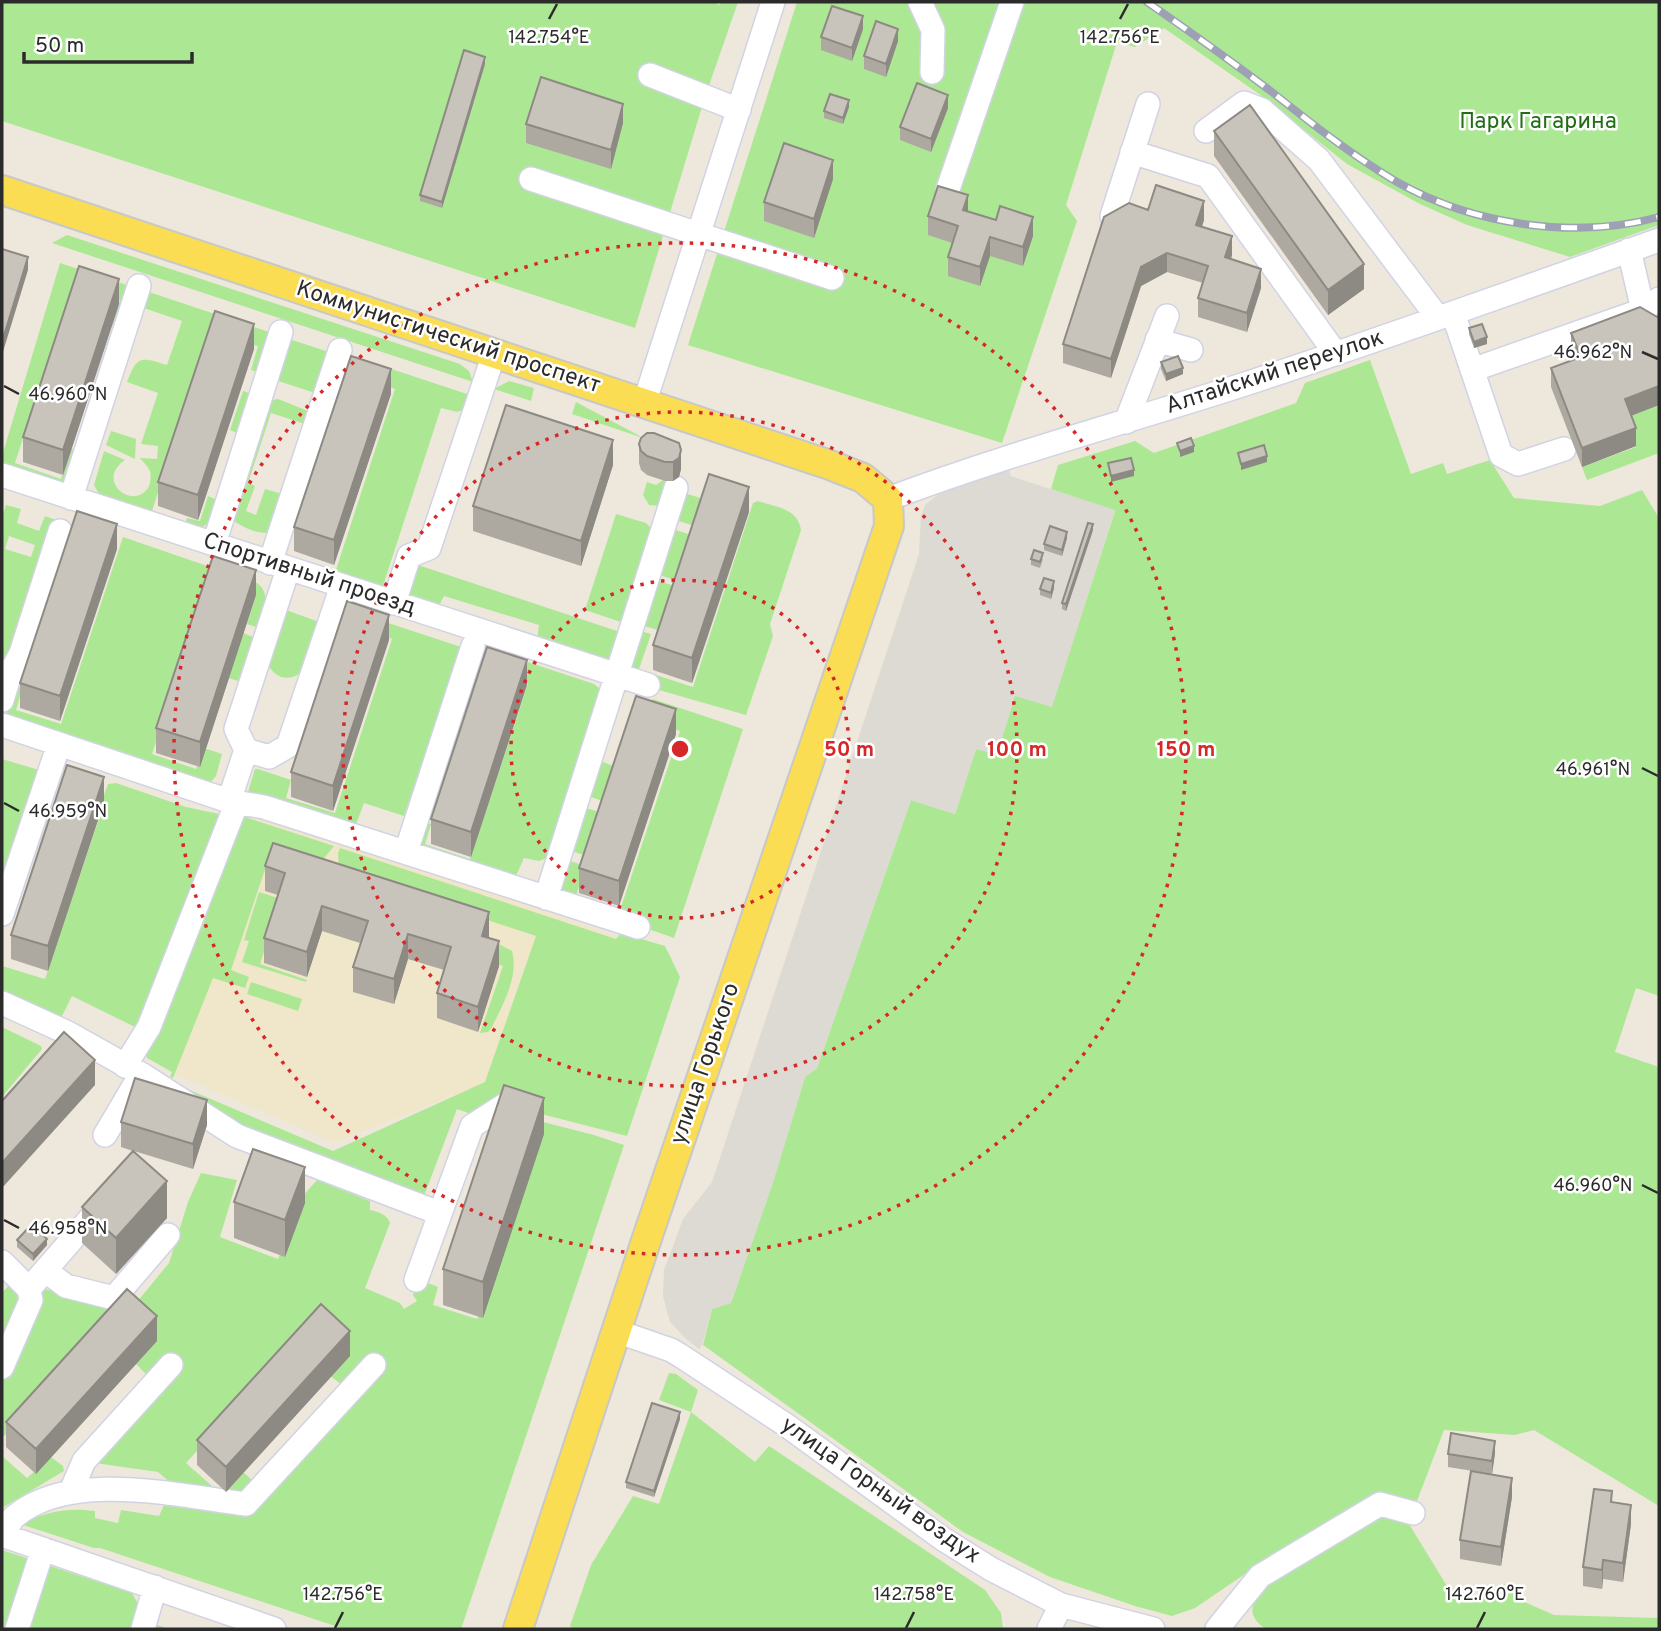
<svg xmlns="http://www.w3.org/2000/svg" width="1661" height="1631" font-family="Overpass,sans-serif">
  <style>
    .education { fill: #f0e6ca }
    .green { fill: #ace894; fill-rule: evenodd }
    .plaza { fill: #dddad3 }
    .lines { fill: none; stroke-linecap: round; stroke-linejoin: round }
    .minor-casing { stroke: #d1d3e5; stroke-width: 26 }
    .major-casing { stroke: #c8c8c8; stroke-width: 32 }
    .minor { stroke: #fff; stroke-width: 23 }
    .major { stroke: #fbdd54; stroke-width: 28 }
    .rail-casing { stroke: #9ea0b6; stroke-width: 8 }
    .rail { stroke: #fff; stroke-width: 5; stroke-dasharray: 16; stroke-linecap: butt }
    .wall { fill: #ada9a1 }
    .shaded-wall { fill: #8d8983 }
    .building { fill: #c9c4bb; stroke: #8d8983; stroke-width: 2 }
    .ticks { fill: none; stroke: #2b2b2b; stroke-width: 2.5 }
    .ring { fill: none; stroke: #d62828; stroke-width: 3.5; stroke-dasharray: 3.5 7 }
    .labels { text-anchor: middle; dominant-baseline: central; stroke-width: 5; stroke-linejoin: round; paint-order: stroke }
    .park-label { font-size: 23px; fill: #226d15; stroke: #fff }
    .street-label { font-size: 23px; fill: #2b2b2b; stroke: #fff }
    .ticks-label { font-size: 18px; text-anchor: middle; fill: #2b2b2b; stroke: #fff; stroke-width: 5; stroke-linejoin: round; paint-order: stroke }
    .centre { fill: #d62828; stroke: #fff; stroke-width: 3.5 }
    .ring-label { font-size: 21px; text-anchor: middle; font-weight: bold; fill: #d62828; stroke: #fff; stroke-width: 5; stroke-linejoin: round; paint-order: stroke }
  </style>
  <rect width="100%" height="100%" fill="#eee7dc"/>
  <path class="education" d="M257,818L543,910L674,957L622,1115L501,1076L335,1143L168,1071Z"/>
  <path class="green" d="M2,2H711L720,5L721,2H738L705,97L635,328L2,121Z
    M797,2H1659V225L1570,257L1467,225L1420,204L1347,164L1259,94L1164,28L1135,47L1117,42L1066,205L1077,221L1002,443L688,345Z
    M67,235L460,364L469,371L473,382L52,243Z
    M60,263L133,287L119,328L112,326L120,300L73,285L15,463L61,479L71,449L76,450L69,479L62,486L2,467V456Z
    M143,290L275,334L262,374L251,370L258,346L210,331L151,514L100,496L94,485L104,451L125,460C95,480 132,511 148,488C151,483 151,476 150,471C148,466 142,461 140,458L157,459L158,446L141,444L158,393L127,382C137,355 141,357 167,365L182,321L138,306Z
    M286,338L332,353L318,394L272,379Z
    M343,353L470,395L466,409L457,412L441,408L380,595L333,579L395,389L349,373L340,401L328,397Z
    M1370,360L1411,474L1443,463L1447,474L1490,460L1514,498L1600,506L1642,490L1659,518V996L1636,988L1615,1052L1659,1067V1506L1534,1430L1515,1435L1444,1430L1417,1501L1382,1493L1267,1559L1195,1608L1172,1616L1135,1606L1050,1577L963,1532L703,1345L712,1309L730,1303L732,1300L773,1182L805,1077L817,1068L911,800L955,814L976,749L997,754L1015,695L1052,706L1115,511L1051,489L1058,465L1135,441L1154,453L1296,403L1305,383Z
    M509,381L534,388L531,401L494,389Z
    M243,391L249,393L252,406L242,435L230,430Z
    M278,399L308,411L313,423L280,525C268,540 249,530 235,522L231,508L264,409L272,400ZM271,413L305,424L282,494L265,489L256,515L246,511L255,486L248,483Z
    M576,402L640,436V437L572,414Z
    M1659,405V453L1587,480L1582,467L1636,447L1625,418Z
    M111,431L136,439L135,459L106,445Z
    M663,480L673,483L660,506L649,505L643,495L647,482L656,485Z
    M681,492L707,500L698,527L672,519Z
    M208,496L220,501C209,525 210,528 182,531L187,518L200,521Z
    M758,501C775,507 798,508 801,530L770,624L773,636L746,715L652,688L656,675L693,687L753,503Z
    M6,505L21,509L17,523L39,531L45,516L59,521L17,651L2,664V518ZM9,536L35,545L31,557L5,549Z
    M616,514L646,523L654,531L627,624L585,610Z
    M669,528L695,536L680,582L654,573Z
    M123,537L257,583C273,595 262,612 256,627L247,624L256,596L210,579L152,754L196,769L204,748L222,754L216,776L209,784L6,716L15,687L22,689L16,710L61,724Z
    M415,564L623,633L611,663L537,640L539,625L444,596L439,606L411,596L403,599Z
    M652,579L678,587L664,632L638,624Z
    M283,609L322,623L302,672C289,682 275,679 268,664Z
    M352,611L461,647L404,816L364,803L355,827L247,795L255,769H258L291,780L286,798L335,813L392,639L337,619Z
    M637,630L651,634L637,675L625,664Z
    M243,633L253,637L238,681L228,678Z
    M483,650H491L594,684L600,689L602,694L547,858L539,861L524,858L515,878L417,855L420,820L431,824L425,844L470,859L528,684L484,670L475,699L461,694Z
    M653,699L743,729L674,938L566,900L555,882L562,858L585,866L576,896L620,910L680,731L646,719Z
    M2,759L39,770L2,892Z
    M595,759L616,767L605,802L583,794Z
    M116,783L186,807L224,815L194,893L190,892L186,901L166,966L161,965L139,1029L72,996L62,1016L57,1017L2,993V966L45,979L104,804L101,803L108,784Z
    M580,806L602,813L587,856L565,849Z
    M242,816L334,846L321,862L273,846L231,970L249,977L245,988L213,978L173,1078L170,1077L172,1072L147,1058L146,1055L177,976L181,978L185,969L180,966L204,904L210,905L213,896L208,894Z
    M340,848L616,939L621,933L665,946L680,977L627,1136L498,1103L482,1118L457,1109L424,1196L252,1132L218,1110L159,1077L333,1151L485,1082L536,936L339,871L338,853Z
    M259,892L281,899L260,964L307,980L306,982L242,962L249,941L244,940Z
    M497,943L512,951C519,977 503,1004 492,1027L488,1032L480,1033L503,966L484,960Z
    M251,982L302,999L298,1011L247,994Z
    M2,1027L41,1046L42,1049L2,1097Z
    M496,1110L594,1135L624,1145L461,1629H344L100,1548H94L20,1524C45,1512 67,1507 95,1511V1518L118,1523L121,1510L159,1516L164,1505L233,1515L243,1511L378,1361L369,1353L341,1384L329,1375L311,1325L186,1463L221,1494L242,1471L252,1480L233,1502L183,1493L158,1472L95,1463L160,1364L147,1375L135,1363L127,1314L2,1438V1374L41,1288L110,1308H132L169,1263L188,1202L201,1173L237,1180L220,1237L278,1259L300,1199L317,1180L370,1201V1210C378,1212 387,1214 390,1223L365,1288L400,1303L404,1309L417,1301L413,1295L418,1279L438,1287L433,1305L477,1319L538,1129Z
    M10,1284L21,1296L2,1357V1293Z
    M669,1373L676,1374L698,1390L691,1412L755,1462L769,1446L985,1590L1001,1613L1003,1629H572L570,1626L591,1565L633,1496L659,1504L691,1412L659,1400Z
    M2,1456L27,1478L51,1457L63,1466L64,1471L2,1508Z
    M1378,1515L1409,1524L1458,1604L1506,1584L1520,1600L1554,1615L1659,1618V1629H1266C1254,1622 1248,1611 1256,1598C1274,1571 1348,1534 1378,1515Z
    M2,1550L132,1593L138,1604L133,1617L169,1629H2Z"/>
  <path class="plaza" d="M1009,470L1011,476L1115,510L1052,707L1015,696L997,755L976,749L955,814L911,800L817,1068L805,1077L773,1182L732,1300L731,1303L712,1309L702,1345L699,1349L685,1338L670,1322L663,1296L664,1270L683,1219L712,1182L919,554L921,515L926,504L939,494Z"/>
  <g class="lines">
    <defs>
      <path id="minor" d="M920,2L933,30L932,72
        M650,75L739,110
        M1206,131L1244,103L1262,110L1319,160L1438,318
        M1132,152L1208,176L1336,354
        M531,179L832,278
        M948,189L1012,2
        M1112,216L1148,104
        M1629,250L1643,310
        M1453,313L1501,455L1518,464L1564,449
        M1157,340L1191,350
        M1472,370L1643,310L1659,299
        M644,404L773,2
        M1126,422L1167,316
        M2,475L648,685
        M71,498L139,286
        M888,499C1004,455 1124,423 1242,385C1382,339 1521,289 1659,240
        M214,544L281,332
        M270,563L340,350
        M394,603L409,556L429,548L494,354
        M2,672L10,674L21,653L60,531
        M2,700L10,674
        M2,725L229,801L264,807L638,927
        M246,750L269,757L288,746L342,586
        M229,801L246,750L236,729L288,569
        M406,852L473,646
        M546,898L676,488
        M2,914L59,744
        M2,1003L68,1033L141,1074L237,1136L439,1213
        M125,1066L149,1027L237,802
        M105,1135L141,1074
        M2,1262L29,1289
        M46,1271L66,1286L114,1298L168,1235
        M416,1280L472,1126L508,1103
        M616,1331L671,1350L681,1356L786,1425L943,1539L991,1569L1061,1605L1153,1629
        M2,1367L31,1300L29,1289L101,1206
        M71,1491L84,1461L171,1365
        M2,1535L274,1629
        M4,1536C7,1530 9,1522 14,1517C70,1469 179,1496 246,1504L374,1365
        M17,1629L43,1549
        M143,1629L155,1587
        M1049,1629L1061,1605
        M1217,1629L1260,1576L1380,1504L1413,1513"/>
      <path id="major" d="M2,190L830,465L863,478L888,499L889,526L646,1241L518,1629"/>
    </defs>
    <use href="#minor" class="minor-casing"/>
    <use href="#major" class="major-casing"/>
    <use href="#minor" class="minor"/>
    <use href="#major" class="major"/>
    <defs>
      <path id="rail" d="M1147,2C1189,31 1231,61 1272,92C1312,124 1353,156 1397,182C1473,225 1575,240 1659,217"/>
    </defs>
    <use href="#rail" class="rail-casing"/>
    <use href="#rail" class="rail"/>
  </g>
  <path class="wall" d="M863,29L852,61L821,50V37Z
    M898,41L886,77L864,69V56Z
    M485,64L442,208L420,201V195Z
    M849,107L843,124L824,118V111Z
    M948,108L931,152L900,140V127Z
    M623,123L611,169L526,143V124Z
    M1214,131L1364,289L1328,315L1214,156Z
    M833,179L814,238L764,221V202Z
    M968,211L1033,236L1023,266L990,256L980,286L948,276V257L952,243L928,235V216Z
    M1204,220L1202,227L1232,255L1231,259L1261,288L1247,332L1198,317V298L1203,283L1167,272L1141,286L1111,378L1063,363V344Z
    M119,304L63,475L23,462V437Z
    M1469,328L1487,344L1474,348L1469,334Z
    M1571,333L1659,405L1631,416L1636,446L1582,467L1551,387V368L1574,359L1571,352Z
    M254,349L198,520L158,506V482Z
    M1161,362L1183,374L1166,381L1161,369Z
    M391,394L334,565L294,551V527Z
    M641,438L681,469L679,477L673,481H665L647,475L641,470L639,463V444Z
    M613,465L581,566L473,531V506Z
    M749,512L692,683L653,670V645Z
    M1093,530L1066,611L1062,609V603Z
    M1067,538L1062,556L1044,550V544Z
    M117,549L60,721L20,708V683Z
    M1031,559H1043L1040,568L1031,565Z
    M1054,588L1051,599L1040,595V589Z
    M256,595L200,767L156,753V728Z
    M389,640L333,811L291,797V772Z
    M527,685L471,857L431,844V819Z
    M676,734L619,906L579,893V868Z
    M104,802L48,971L11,959V935Z
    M265,866L489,938L499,966L478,1032L437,1018V993L444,970L408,959L394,1004L353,992V967L360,943L322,931L307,977L264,963V938L278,895L265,891Z
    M121,1122L207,1125L193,1169L134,1151L167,1218L116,1274L82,1243V1207L133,1151L121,1147Z
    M544,1134L483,1318L443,1305V1269Z
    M234,1202L305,1203L285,1257L234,1238Z
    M17,1240L47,1245L33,1261L17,1247Z
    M157,1341L36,1474L6,1447V1422Z
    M350,1356L226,1492L197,1465V1440Z
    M680,1419L654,1497L626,1488V1482Z
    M1495,1453L1492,1474L1448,1467V1454Z
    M1512,1497L1501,1566L1460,1559V1540Z
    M1612,1502L1631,1524L1623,1582L1603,1579L1602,1589L1583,1586V1567Z"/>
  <path class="shaded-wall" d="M863,16V29L852,61V48Z
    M898,29V41L886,77V64Z
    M485,57V64L442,208V202Z
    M948,95V108L931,152V139Z
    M849,100V107L843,124V118Z
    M623,104V123L611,169V150Z
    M833,160V179L814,238V219Z
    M968,195V214L963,210Z
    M1204,201V220L1196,244V225Z
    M1033,217V236L1023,266V247Z
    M1232,236V255L1225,276V257Z
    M990,237V256L980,286V267Z
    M1167,253V272L1141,286L1111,378V359L1141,267Z
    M28,257V270L2,355V342Z
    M1364,264V289L1328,315V290Z
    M1261,269V288L1247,332V313Z
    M119,279V304L63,475V450Z
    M254,324V349L198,520V495Z
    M1487,337V344L1474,348V342Z
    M1183,368V374L1166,381V374Z
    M391,369V394L334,565V540Z
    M1659,386V405L1625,418V399Z
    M1636,428V446L1582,467V448Z
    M613,440V465L581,566V541Z
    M1194,446V452L1180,457V451Z
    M681,450V469L679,477L673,481V462Z
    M1267,456V462L1241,470V464Z
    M1134,470V476L1111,482V476Z
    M749,487V512L692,683V658Z
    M117,524V549L60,721V696Z
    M1093,524V530L1066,611V604Z
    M1067,532V538L1062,556V550Z
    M256,570V595L200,767V742Z
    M1054,581V588L1051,599V593Z
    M389,615V640L333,811V786Z
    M527,660V685L471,857V832Z
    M676,709V734L619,906V881Z
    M104,777V802L48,971V946Z
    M322,906V931L307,977V952Z
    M489,912V937L482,961V936Z
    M408,934V959L394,1004V979Z
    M499,941V966L478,1032V1007Z
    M95,1060V1085L2,1188V1163Z
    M544,1098V1134L483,1318V1282Z
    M207,1100V1125L193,1169V1144Z
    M305,1167V1203L285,1257V1220Z
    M167,1181V1218L116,1274V1238Z
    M47,1239V1245L33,1261V1254Z
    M157,1316V1341L36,1474V1449Z
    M350,1331V1356L226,1492V1467Z
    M680,1412V1419L654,1497V1491Z
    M1495,1441V1453L1492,1474V1461Z
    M1512,1478V1497L1501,1566V1547Z
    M1631,1505V1524L1623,1582V1563Z
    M1603,1560V1579L1602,1589V1570Z"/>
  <path class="building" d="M832,6L863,16L852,48L821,37Z
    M876,21L898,29L886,64L864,56Z
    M464,50L485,57L442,202L420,195Z
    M541,77L623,104L611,150L526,124Z
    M917,83L948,95L931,139L900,127Z
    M830,94L849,100L843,118L824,111Z
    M1250,105L1364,264L1328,290L1214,131Z
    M784,143L833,160L814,219L764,202Z
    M1156,185L1204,201L1196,225L1232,236L1225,257L1261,269L1247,313L1198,298L1208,266L1167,253L1141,267L1111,359L1063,344L1104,217L1129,203L1148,210Z
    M938,186L968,195L963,210L996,220L1000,206L1033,217L1023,247L990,237L980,267L948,257L958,226L928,216Z
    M2,249L28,257L2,342Z
    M79,266L119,279L63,450L23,437Z
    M1640,307L1659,318V386L1625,399L1636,428L1582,448L1551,368L1581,357L1571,333Z
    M215,311L254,324L198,495L158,482Z
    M1482,324L1487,337L1474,342L1469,328Z
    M351,356L391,369L334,540L294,527Z
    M1178,356L1183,368L1166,374L1161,362Z
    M506,405L613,440L581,541L473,506Z
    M647,433H654L679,443L681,450L679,458L673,462H665L647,456L641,451L639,444L641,438Z
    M1191,438L1194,446L1180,451L1177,443Z
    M1264,445L1267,456L1241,464L1238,453Z
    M1131,458L1134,470L1111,476L1108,463Z
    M709,474L749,487L692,658L653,645Z
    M77,511L117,524L60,696L20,683Z
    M1088,523L1093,524L1066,604L1062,603Z
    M1050,526L1067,532L1062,550L1044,544Z
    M1034,550L1043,553L1040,562L1031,559Z
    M213,556L256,570L200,742L156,728Z
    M1044,578L1054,581L1051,593L1040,589Z
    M347,601L389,615L333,786L291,772Z
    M487,647L527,660L471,832L431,819Z
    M636,696L676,709L619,881L579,868Z
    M67,765L104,777L48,946L11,935Z
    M273,843L489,912L482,936L499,941L478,1007L437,993L451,947L408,934L394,979L353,967L368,921L322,906L307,952L264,938L285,873L265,866Z
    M64,1032L95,1060L2,1163V1101Z
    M135,1078L207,1100L193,1144L121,1122Z
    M504,1085L544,1098L483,1282L443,1269Z
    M253,1149L305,1167L285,1220L234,1202Z
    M133,1151L167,1181L116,1238L82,1207Z
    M32,1224L47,1239L33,1254L17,1240Z
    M127,1289L157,1316L36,1449L6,1422Z
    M321,1304L350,1331L226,1467L197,1440Z
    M652,1403L680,1412L654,1491L626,1482Z
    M1451,1433L1495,1441L1492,1461L1448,1454Z
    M1471,1471L1512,1478L1501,1547L1460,1540Z
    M1594,1489L1612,1491L1611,1502L1631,1505L1623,1563L1603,1560L1602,1570L1583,1567Z"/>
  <path class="ticks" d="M549,19L557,4M1120,19L1128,4M1642,352L1658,359M4,386L19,394M1642,768L1658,776M4,803L19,811M1642,1185L1658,1193M4,1220L19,1228M335,1628L343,1612M906,1628L914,1612M1477,1628L1485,1612"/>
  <g class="ring">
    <circle cx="680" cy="749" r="169"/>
    <circle cx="680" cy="749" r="337"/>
    <circle cx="680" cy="749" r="506"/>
  </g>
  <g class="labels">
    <g class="park-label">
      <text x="1538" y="122">Парк Гагарина</text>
    </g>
    <g class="street-label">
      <text transform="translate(448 338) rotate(18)">Коммунистический проспект</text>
      <text transform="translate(1275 373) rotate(-18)">Алтайский переулок</text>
      <text transform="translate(309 575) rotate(18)">Спортивный проезд</text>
      <text transform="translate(706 1064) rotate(-71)">улица Горького</text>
      <text transform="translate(880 1491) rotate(35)">улица Горный воздух</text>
    </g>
  </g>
  <g class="ticks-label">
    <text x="549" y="43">142.754°E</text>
    <text x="1120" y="43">142.756°E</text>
    <text x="1593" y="358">46.962°N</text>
    <text x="68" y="400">46.960°N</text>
    <text x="1593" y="775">46.961°N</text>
    <text x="68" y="817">46.959°N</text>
    <text x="1593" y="1191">46.960°N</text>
    <text x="68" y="1234">46.958°N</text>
    <text x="343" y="1600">142.756°E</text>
    <text x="914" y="1600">142.758°E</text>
    <text x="1485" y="1600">142.760°E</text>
  </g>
  <circle cx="680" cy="749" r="10" class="centre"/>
  <g class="ring-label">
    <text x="849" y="756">50 m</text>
    <text x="1017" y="756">100 m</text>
    <text x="1186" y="756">150 m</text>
  </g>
  <rect width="1661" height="1631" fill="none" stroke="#2b2b2b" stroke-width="7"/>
  <path d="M24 52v10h168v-10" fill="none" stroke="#2b2b2b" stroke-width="3.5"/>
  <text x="35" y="52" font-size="21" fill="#2b2b2b" stroke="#ffffff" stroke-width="5" paint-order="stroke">50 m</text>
</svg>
